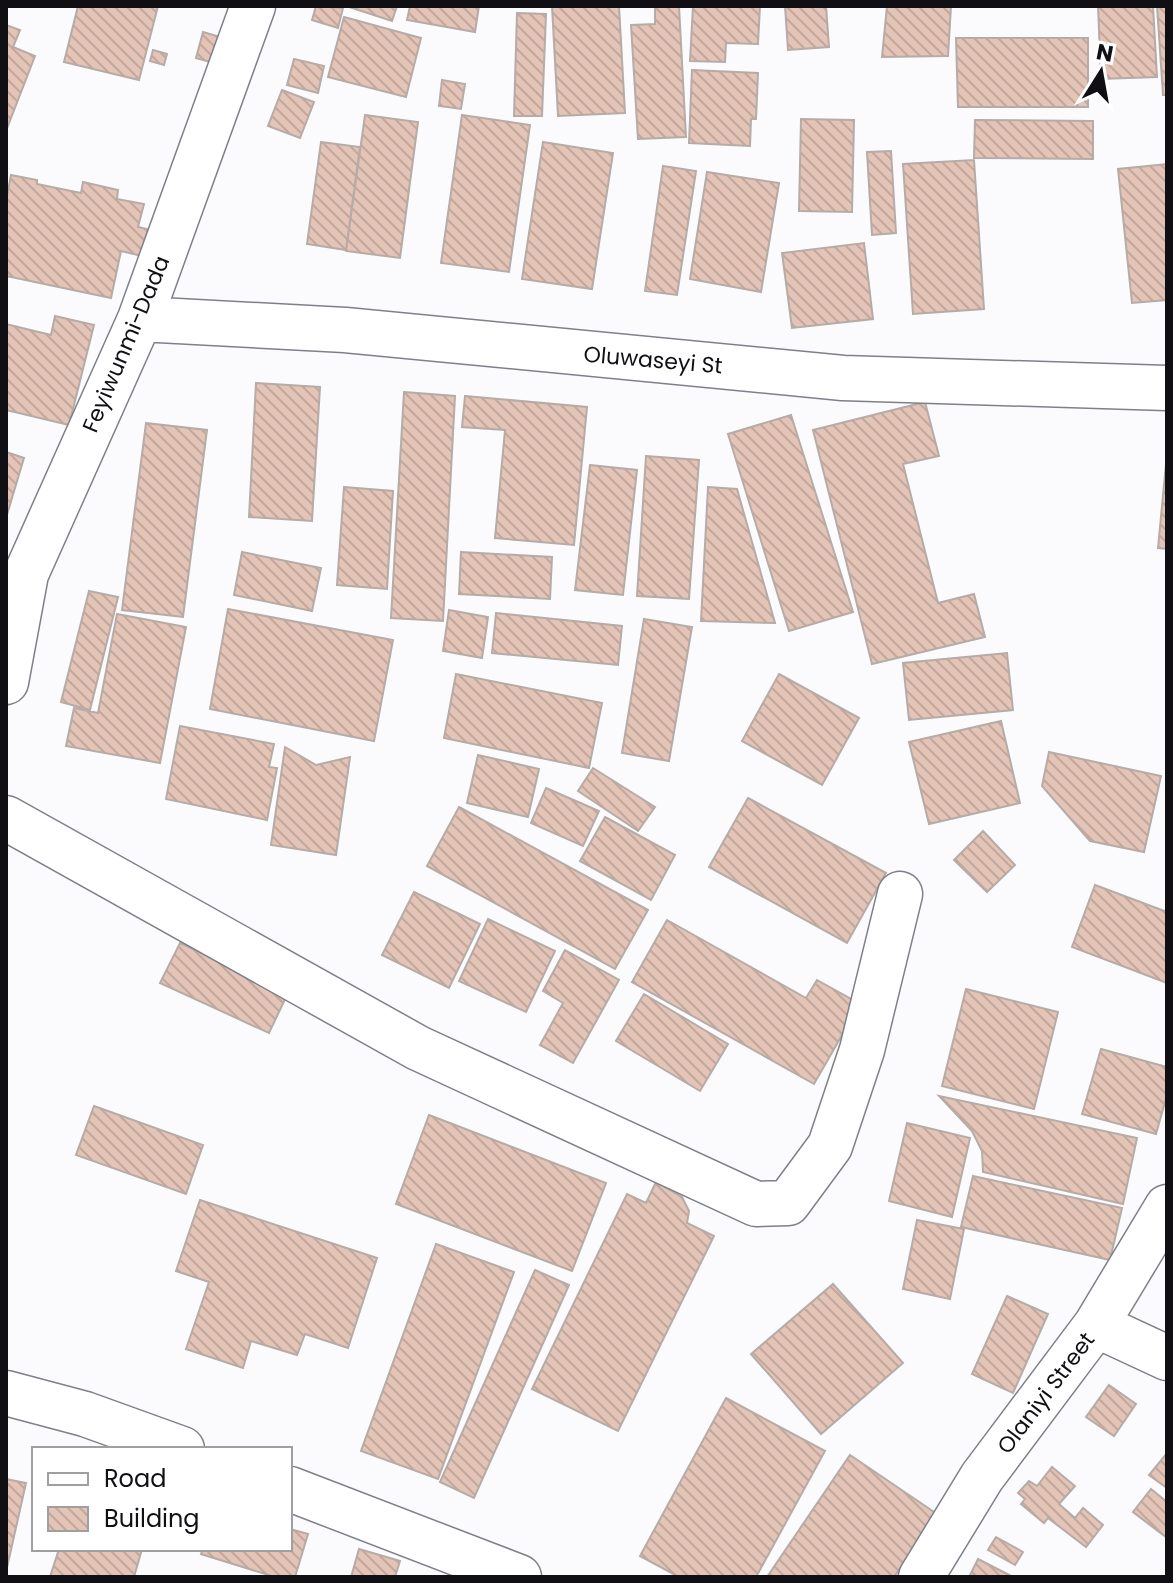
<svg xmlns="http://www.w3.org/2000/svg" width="1173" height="1583" font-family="Poppins,sans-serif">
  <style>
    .building { fill: url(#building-back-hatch); stroke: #b6aba6; stroke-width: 2 }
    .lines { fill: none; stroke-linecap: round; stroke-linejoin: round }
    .minor-casing { stroke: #7e8089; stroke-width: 47 }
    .minor { stroke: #fff; stroke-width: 44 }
    .labels { text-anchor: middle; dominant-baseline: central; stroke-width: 7; stroke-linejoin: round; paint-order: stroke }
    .street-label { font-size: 22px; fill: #101014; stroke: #fff }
  </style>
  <defs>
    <pattern id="building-back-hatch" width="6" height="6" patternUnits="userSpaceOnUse" patternTransform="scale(2)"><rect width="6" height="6" fill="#e3c4b6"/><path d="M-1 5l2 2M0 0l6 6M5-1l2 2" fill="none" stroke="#c2a79c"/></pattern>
  </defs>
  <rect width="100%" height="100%" fill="#fbfbfd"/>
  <path class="building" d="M78,6H158L139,80L64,62Z
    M316,6L343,8L338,28L312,20Z
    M346,6H397L392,21Z
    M410,6H479L475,32L407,20Z
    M552,6H619L625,113L558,116Z
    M655,6H679L686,137L638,139L631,25L655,24Z
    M693,6H760L758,44L726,43L725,62L690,61Z
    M785,6H826L829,47L788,50Z
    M887,6H951L948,56L882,57Z
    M1098,6H1153L1157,77L1101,79Z
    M1157,6H1167V95H1163Z
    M517,13L546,14L542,116H514Z
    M344,17L421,38L406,97L328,77Z
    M6,25L20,30L13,47L35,56L6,131Z
    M203,32L220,37L214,63L196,58Z
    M956,38H1088V107H958Z
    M153,50L167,54L164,65L150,61Z
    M294,59L324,66L318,93L287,85Z
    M692,70L758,73L756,119H751L750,146L689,143Z
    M442,80L465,84L461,109L439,106Z
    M282,90L314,102L300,138L268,126Z
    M365,115L418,122L400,258L346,251Z
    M462,115L530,125L509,272L441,263Z
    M801,119L854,120L852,212L799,211Z
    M975,120L1093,121V159L974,158Z
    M321,142L360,147L346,250L307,244Z
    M543,142L613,153L592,289L522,279Z
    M891,151L896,233L872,235L867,152Z
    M974,160L984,309L913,314L903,164Z
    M1167,164V300L1132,303L1118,169Z
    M663,166L696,171L677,295L645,291Z
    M707,172L779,183L761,292L690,279Z
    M11,175L37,180V184L81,193L83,182L118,190L117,199L144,204L138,227L151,230L146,257L121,251L111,298L6,276V201Z
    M864,243L873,319L792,328L782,253Z
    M55,316L94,325L69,425L6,410V324L51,335Z
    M256,383L320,387L312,521L249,517Z
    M404,392L455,396L443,621L391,618Z
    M465,396L587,407L574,545L495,538L505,430L462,427Z
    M925,402L939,456L903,464L938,603L974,594L985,637L872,664L813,430Z
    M791,415L853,612L789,631L728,434Z
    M146,423L207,430L183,617L122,610Z
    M6,452L24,458L6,518Z
    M646,456L699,460L689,599L637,596Z
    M1166,464H1167V549L1158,548Z
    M590,465L637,470L623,595L575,590Z
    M344,487L393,491L387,589L337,585Z
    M708,487L737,489L775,623L701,621Z
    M242,552L321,568L312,611L234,595Z
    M461,552L552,557L550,599L459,594Z
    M89,591L118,597L90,710L61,702Z
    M228,609L393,640L374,741L210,709Z
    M449,610L488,617L482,658L443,651Z
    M496,613L622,626L618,665L492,653Z
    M117,614L186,627L160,763L66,746L74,708L98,713Z
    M644,619L692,627L669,761L622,753Z
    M1007,653L1013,710L909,720L903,663Z
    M456,674L602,703L589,768L444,738Z
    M779,674L859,718L822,785L742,741Z
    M1001,721L1020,803L929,824L909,742Z
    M180,726L274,744L269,767L277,768L267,820L166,799Z
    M285,747L316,765L350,757L336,855L271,845Z
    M1049,752L1161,776L1144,852L1090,841L1042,786Z
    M478,755L539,769L528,817L467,803Z
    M593,768L655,807L638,831L578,791Z
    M546,788L599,811L583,846L531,823Z
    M748,798L886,873L847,943L709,867Z
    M459,807L648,910L615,969L427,866Z
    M605,817L675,855L651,900L580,861Z
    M983,831L1015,865L987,892L954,860Z
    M1095,885L1167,912V983L1072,947Z
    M414,892L480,924L449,988L382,955Z
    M488,919L555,951L526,1012L459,981Z
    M667,920L806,998L817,980L860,1004L814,1084L632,982Z
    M180,943L288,993L269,1033L160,983Z
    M565,950L619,980L573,1063L540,1045L563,1003L543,991Z
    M966,989L1058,1012L1034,1109L942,1086Z
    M644,994L728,1044L700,1091L616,1041Z
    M1101,1049L1167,1067V1095L1156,1134L1082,1114Z
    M939,1096L1137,1138L1123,1204L983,1172L982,1151L972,1131Z
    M94,1106L203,1145L186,1194L76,1155Z
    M429,1115L606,1183L572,1271L396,1204Z
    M907,1123L970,1138L952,1217L889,1201Z
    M973,1176L1122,1208L1110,1260L961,1227Z
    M656,1182L682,1197L689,1211L687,1223L714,1236L618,1431L532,1389L627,1194L646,1203Z
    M200,1200L377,1258L348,1348L305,1334L297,1355L251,1341L243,1368L186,1349L209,1282L176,1271Z
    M917,1220L964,1229L950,1299L903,1289Z
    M436,1244L514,1272L438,1479L361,1451Z
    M535,1270L569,1285L474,1498L440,1482Z
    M833,1284L903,1363L821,1434L751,1354Z
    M1007,1296L1048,1314L1013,1393L972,1374Z
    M1109,1385L1136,1404L1114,1436L1086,1417Z
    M726,1398L825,1451L756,1577H679L640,1556Z
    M1167,1453V1488L1149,1475Z
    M850,1455L937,1514L894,1577H767Z
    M1052,1467L1075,1486L1059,1504L1075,1518L1083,1508L1103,1525L1086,1547L1048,1518L1044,1523L1021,1504L1025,1499L1018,1493L1029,1481L1037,1486Z
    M6,1479L26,1483L6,1572Z
    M1151,1489L1167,1502V1538L1133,1512Z
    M290,1529L308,1534L295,1577H275L201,1554L203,1549H290Z
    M996,1537L1023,1552L1015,1565L988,1550Z
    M59,1549H142L134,1577H50Z
    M359,1549L400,1561L395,1577H351Z
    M978,1559L1013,1577H969Z"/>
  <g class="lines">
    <defs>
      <path id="minor" d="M140,319L345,330L843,378L1167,388
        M6,682L26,574L140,319L253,6
        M6,818L418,1048L756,1204L788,1203L830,1146L862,1050L900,894
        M1096,1325L1167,1358
        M6,1393L85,1414L182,1449
        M290,1489L519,1577
        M921,1577L982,1477L1096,1325L1167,1207"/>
    </defs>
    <use href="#minor" class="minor-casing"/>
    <use href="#minor" class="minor"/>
  </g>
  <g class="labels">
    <g class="street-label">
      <text transform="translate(126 344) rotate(-67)">Feyiwunmi-Dada</text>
      <text transform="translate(653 360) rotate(5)">Oluwaseyi St</text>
      <text transform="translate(1046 1393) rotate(-53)">Olaniyi Street</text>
    </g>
  </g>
  <rect width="1173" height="1583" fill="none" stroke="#101014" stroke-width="16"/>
  <rect x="32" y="1447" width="260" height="104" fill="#ffffff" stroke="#9f9fa1" stroke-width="2"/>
  <rect x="48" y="1473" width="40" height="12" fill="#ffffff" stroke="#9f9fa1" stroke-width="2"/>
  <text x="104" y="1487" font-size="24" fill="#101014">Road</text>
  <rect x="48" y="1507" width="40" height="24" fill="url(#building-back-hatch)" stroke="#9f9fa1" stroke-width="2"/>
  <text x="104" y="1527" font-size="24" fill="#101014">Building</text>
  <g transform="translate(1101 72) rotate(11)" stroke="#ffffff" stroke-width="6" paint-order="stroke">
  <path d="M0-6L14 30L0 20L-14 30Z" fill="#101014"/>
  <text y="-12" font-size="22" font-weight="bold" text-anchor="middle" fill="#101014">N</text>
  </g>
</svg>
